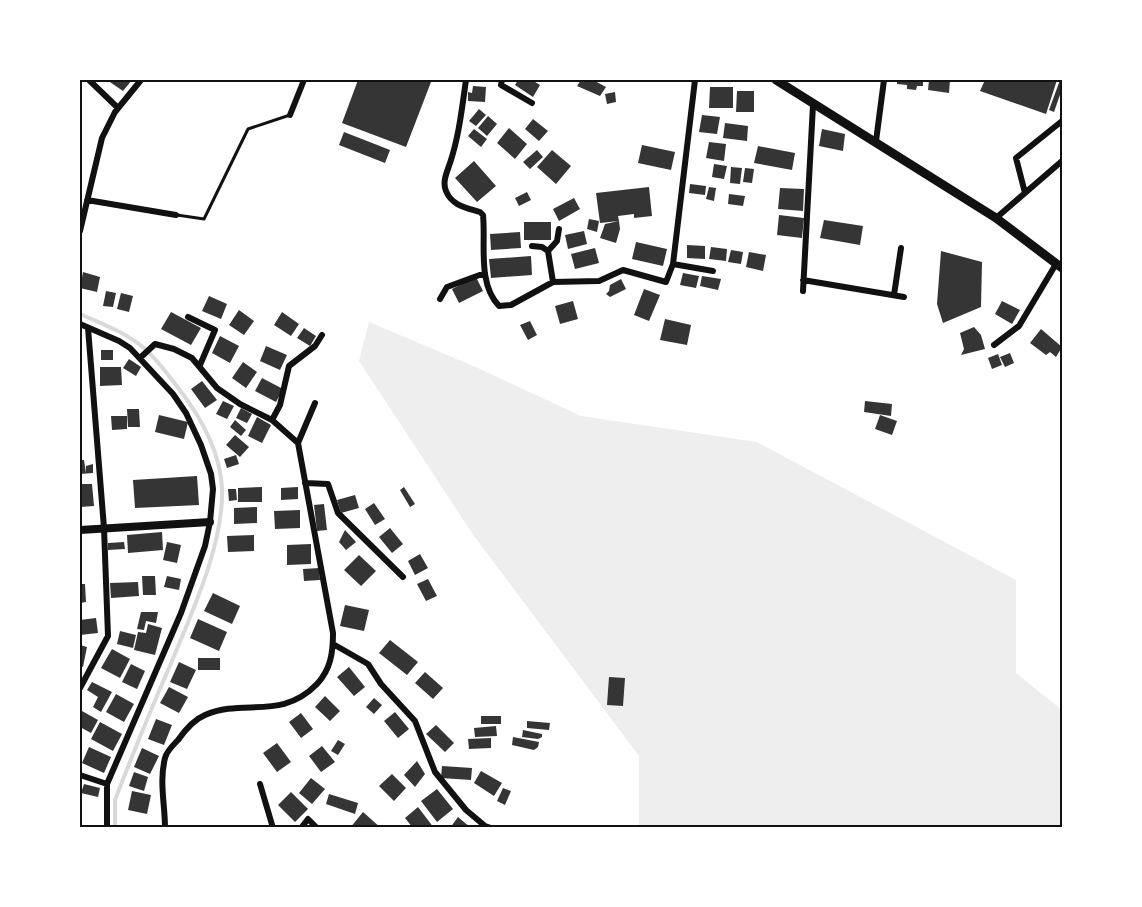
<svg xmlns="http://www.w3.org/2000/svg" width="1142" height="907" font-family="Raleway,sans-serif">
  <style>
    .green { fill: #eee }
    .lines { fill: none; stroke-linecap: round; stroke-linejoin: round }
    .stream { stroke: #d9d9d9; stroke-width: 4 }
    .building { fill: #353535 }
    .service { stroke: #111; stroke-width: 3 }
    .minor { stroke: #111; stroke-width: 6 }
    .tertiary { stroke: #111; stroke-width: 8 }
    .primary { stroke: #111; stroke-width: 9 }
    .neatline { fill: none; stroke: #111; stroke-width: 2 }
  </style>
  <rect width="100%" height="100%" fill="#fff"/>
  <path class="green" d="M369,322L478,368L581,416L757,442L1016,580V673L1062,710V827H639V756L474,536L359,361Z"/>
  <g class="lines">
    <path class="stream" d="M80,314C102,324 125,332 144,348C157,359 168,375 179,389C200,416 220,452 222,488C224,543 193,610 172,661C152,707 133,753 115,800V828"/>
  </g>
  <path class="building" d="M107,80H132L123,91Z
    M358,80H424L431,82L406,147L342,123Z
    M518,80H532L540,85L533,97L515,85Z
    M581,80H593L606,87L600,96L577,86Z
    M897,80H923V86H917L916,90L907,89V85L897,84Z
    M929,80H950L949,93L928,90Z
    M985,80H1057L1046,114L980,91Z
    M1060,80H1062V89L1054,112L1049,110Z
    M473,86L486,87L485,102L468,101V92L472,93Z
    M710,87H733V108H709Z
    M737,91H754V112H736Z
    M615,92L616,102L607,104L605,94Z
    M479,109L486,115L476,126L469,121Z
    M702,115L720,117L717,134L699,132Z
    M488,116L497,124L487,136L478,128Z
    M533,119L548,131L539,141L525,129Z
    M725,123L748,126L747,141L723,138Z
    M509,128L527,144L515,159L497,143Z
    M474,129L487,139L481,147L468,136Z
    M822,129L845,134L843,151L819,146Z
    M344,132L390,150L385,163L339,145Z
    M709,142L726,144L724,161L706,158Z
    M642,145L675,152L671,170L638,163Z
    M758,146L795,153L792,170L754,163Z
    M537,150L543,157L530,169L523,162Z
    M552,150L571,166L556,184L537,167Z
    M474,161L496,186L477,202L455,178Z
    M714,164L727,166L724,179L712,177Z
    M731,167L742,168L740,184L730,183Z
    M745,168L754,169L752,183L743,182Z
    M690,184L706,186L705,195L689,193Z
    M649,187L652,216L634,218V214L618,216L619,221L600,223L596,193Z
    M709,187L716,188L714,201L706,199Z
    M780,188L804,189L803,211L778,209Z
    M527,192L531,200L519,206L515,198Z
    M729,194L745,196L743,206L728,204Z
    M574,198L580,209L559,221L553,209Z
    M779,215L804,218L802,238L777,235Z
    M589,219L599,221L597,232L587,229Z
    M824,220L863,226L860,245L820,238Z
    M619,221L620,229L616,243L600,238L605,224Z
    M524,222H551V240H524Z
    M584,231L587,244L568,249L565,235Z
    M520,232L521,248L491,250L490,234Z
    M636,242L667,249L663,266L632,259Z
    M687,245L705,246V259L687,258Z
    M711,247L727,249L726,261L709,259Z
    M595,248L599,263L575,269L571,254Z
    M731,250L743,252L741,264L728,262Z
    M941,251L982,262L981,307L943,323L937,304Z
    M749,252L766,255L763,271L746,267Z
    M531,256L532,275L491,278L489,259Z
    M83,272L100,277L97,292L80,288Z
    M683,273L699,276L696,288L680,285Z
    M702,276L721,279L718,290L700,286Z
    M476,277L483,291L459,303L452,289Z
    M621,279L626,289L610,297L606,294L609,291L610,285Z
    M644,289L660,295L649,321L634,315Z
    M106,291L116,293L113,307L103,306Z
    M121,293L133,296L129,312L117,309Z
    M209,296L227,304L221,319L202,311Z
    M573,301L578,319L560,324L555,306Z
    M1002,301L1020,310L1012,324L995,314Z
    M239,310L254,321L244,335L229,325Z
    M171,312L201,328L191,345L161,329Z
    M282,312L299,324L291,336L274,325Z
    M665,319L691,325L687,345L660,340Z
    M530,321L537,335L528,340L520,325Z
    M974,327L981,335L985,349L961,355L964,349L960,333Z
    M304,328L316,336L310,346L297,338Z
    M1041,329L1062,347L1056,357L1050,352L1046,355L1030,343Z
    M220,336L239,346L230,363L212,353Z
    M266,346L287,355L280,370L260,361Z
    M101,350H113V360H101Z
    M1010,353L1014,363L1005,367L1000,357Z
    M998,354L1002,365L992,369L988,358Z
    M129,359L141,367L136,376L123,368Z
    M243,362L257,372L246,388L232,378Z
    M100,367H121L122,385L100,386Z
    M262,378L283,389L276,402L255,391Z
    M202,381L217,400L205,408L191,389Z
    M223,401L234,406L227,419L216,414Z
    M865,401L892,404L891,416L864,412Z
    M241,408L252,414L247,423L236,418Z
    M127,409H139L140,427H128Z
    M159,415L188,422L184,439L155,432Z
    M880,415L897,421L892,435L875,429Z
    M111,416H127V429L112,430Z
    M257,417L271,425L262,443L248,436Z
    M235,420L246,430L241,436L230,427Z
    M235,435L249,447L240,457L226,445Z
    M236,455L239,464L227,468L224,459Z
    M80,460H84L86,473V466L93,464V473L80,474Z
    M197,476L199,505L135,508L133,480Z
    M80,484H92L94,506L80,507Z
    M262,487V502H238V488Z
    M298,487V499L281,500V488Z
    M404,487L415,504L410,507L400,490Z
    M228,489H236L237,500L229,501Z
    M355,495L359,508L341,513L337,500Z
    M374,503L385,519L375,525L365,509Z
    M324,504L327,530L317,531L314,505Z
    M257,507V523L234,524V508Z
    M300,510V528L275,529L274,511Z
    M390,528L403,544L392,553L379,537Z
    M345,530L356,542L346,550L339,542Z
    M162,532L163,550L128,553L127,535Z
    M254,535V551L228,552L227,536Z
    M124,542L125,549L108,550V543Z
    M167,542L181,545L177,563L163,560Z
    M311,544V564L287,565V545Z
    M420,554L428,568L415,575L408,561Z
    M359,555L376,571L361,586L344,570Z
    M319,568L320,580L304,581L303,569Z
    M142,576H155L156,595H143Z
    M167,576L181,579L179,590L164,587Z
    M428,579L437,596L426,601L417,584Z
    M138,582L139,596L111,598L110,583Z
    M80,584H85L86,602L80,603Z
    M213,593L240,606L232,624L204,611Z
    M345,605L369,610L364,631L340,626Z
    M141,612H158L156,623L146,621L144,630L137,629Z
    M96,618L98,633L80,635V620Z
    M198,619L227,632L219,651L190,638Z
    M148,624L162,628L155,655L134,650L138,632L146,633Z
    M120,631L136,635L133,648L117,644Z
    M390,640L418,662L407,675L379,653Z
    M80,645L87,647L83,667L80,666Z
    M112,649L130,659L120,678L101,668Z
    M198,658H220V670H198Z
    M179,662L196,670L187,689L170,682Z
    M131,664L145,671L137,689L122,682Z
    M349,667L365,687L354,696L337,677Z
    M425,672L443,688L433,699L415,683Z
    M609,677L625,678L623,706L607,705Z
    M92,682L112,692L101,712L93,707L98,697L87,690Z
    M169,687L188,697L179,713L160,703Z
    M116,694L134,704L124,722L106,712Z
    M325,696L340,711L330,721L315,707Z
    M374,698L382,705L374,714L366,707Z
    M82,711L98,720L91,733L80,727V716Z
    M395,712L409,729L398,738L384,721Z
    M301,713L313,729L301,738L289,722Z
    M481,716H501V724H481Z
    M156,719L172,725L164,745L148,739Z
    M527,721L550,723L549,730L527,728Z
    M100,722L122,734L113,751L91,739Z
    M436,725L454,743L445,752L426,734Z
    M496,726L497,736L475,737L474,728Z
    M523,730L542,734V737L538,739L522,737Z
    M513,737L539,742L538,747L534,750L512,745Z
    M491,738V748L469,749L468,739Z
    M338,740L345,744L338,755L331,751Z
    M277,743L291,762L277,772L263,753Z
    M322,746L335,762L321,772L309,756Z
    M89,747L111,757L104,773L82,763Z
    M142,748L159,756L150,774L134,767Z
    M417,761L425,774L415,787L404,775Z
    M442,766L472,768L471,780L441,778Z
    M481,771L502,783L494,796L474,783Z
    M134,772L148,777L144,791L129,786Z
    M392,774L406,788L394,801L379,786Z
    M311,778L325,789L312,804L299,793Z
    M84,784L100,788L98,797L81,793Z
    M503,788L511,791L505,805L497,801Z
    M437,789L453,809L437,822L421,801Z
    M132,791L151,795L147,814L128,810Z
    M291,792L308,809L295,822L278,805Z
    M329,794L358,803L355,814L326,804Z
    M418,807L434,828H413L405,818Z
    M363,812L381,828H350Z
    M458,817L471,828H450Z"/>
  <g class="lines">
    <path class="service" d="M177,215L204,219L248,129L290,115"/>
    <path class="minor" d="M89,80L118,108
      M466,80C462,108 459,136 450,163C447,172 442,182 446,191C452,206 467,208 480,212L483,215C486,243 477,283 499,306L511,305L553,282L599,281L623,270L666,282L673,264L695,80
      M502,80L501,85L532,103
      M290,115L304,80
      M876,141L884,80
      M1025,193L1016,158L1062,121
      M87,200L176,215
      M996,218L1062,161
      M80,231L102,138L115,112L141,80
      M532,246L542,247L548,251
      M673,264L713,271
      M803,280L904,297
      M553,282L548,251L557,241L559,229
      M803,291L813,105
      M894,295L901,248
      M440,299L447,287L485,273
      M188,317L215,330L200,365
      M80,324L119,341L130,348L173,394L186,413L201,445L211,474L213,489L210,522L205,546L181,613L107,784V828
      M994,345L1019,326L1056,264
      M140,358L155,344L174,349L192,358L217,388L240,404L272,420L298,443L333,633C333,652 331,669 317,684C281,721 244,698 205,715C193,720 185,730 178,740C173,745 166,752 165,758C159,782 165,804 165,828
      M272,420L280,405L289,366L315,346L322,335
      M298,443L315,403
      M305,483L328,484L338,513L403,577
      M333,644L368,664L381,684L415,721L435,772L466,810L485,826L491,828
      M80,688L108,636L104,528L88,328
      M80,775L107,784
      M260,784L273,828
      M301,828L308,819L317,828"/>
    <path class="tertiary" d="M80,530L210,522"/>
    <path class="primary" d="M776,80L996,218L1062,268"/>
  </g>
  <rect width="1142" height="907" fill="none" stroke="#ffffff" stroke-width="162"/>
  <rect x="81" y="81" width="980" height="745" class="neatline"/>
</svg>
